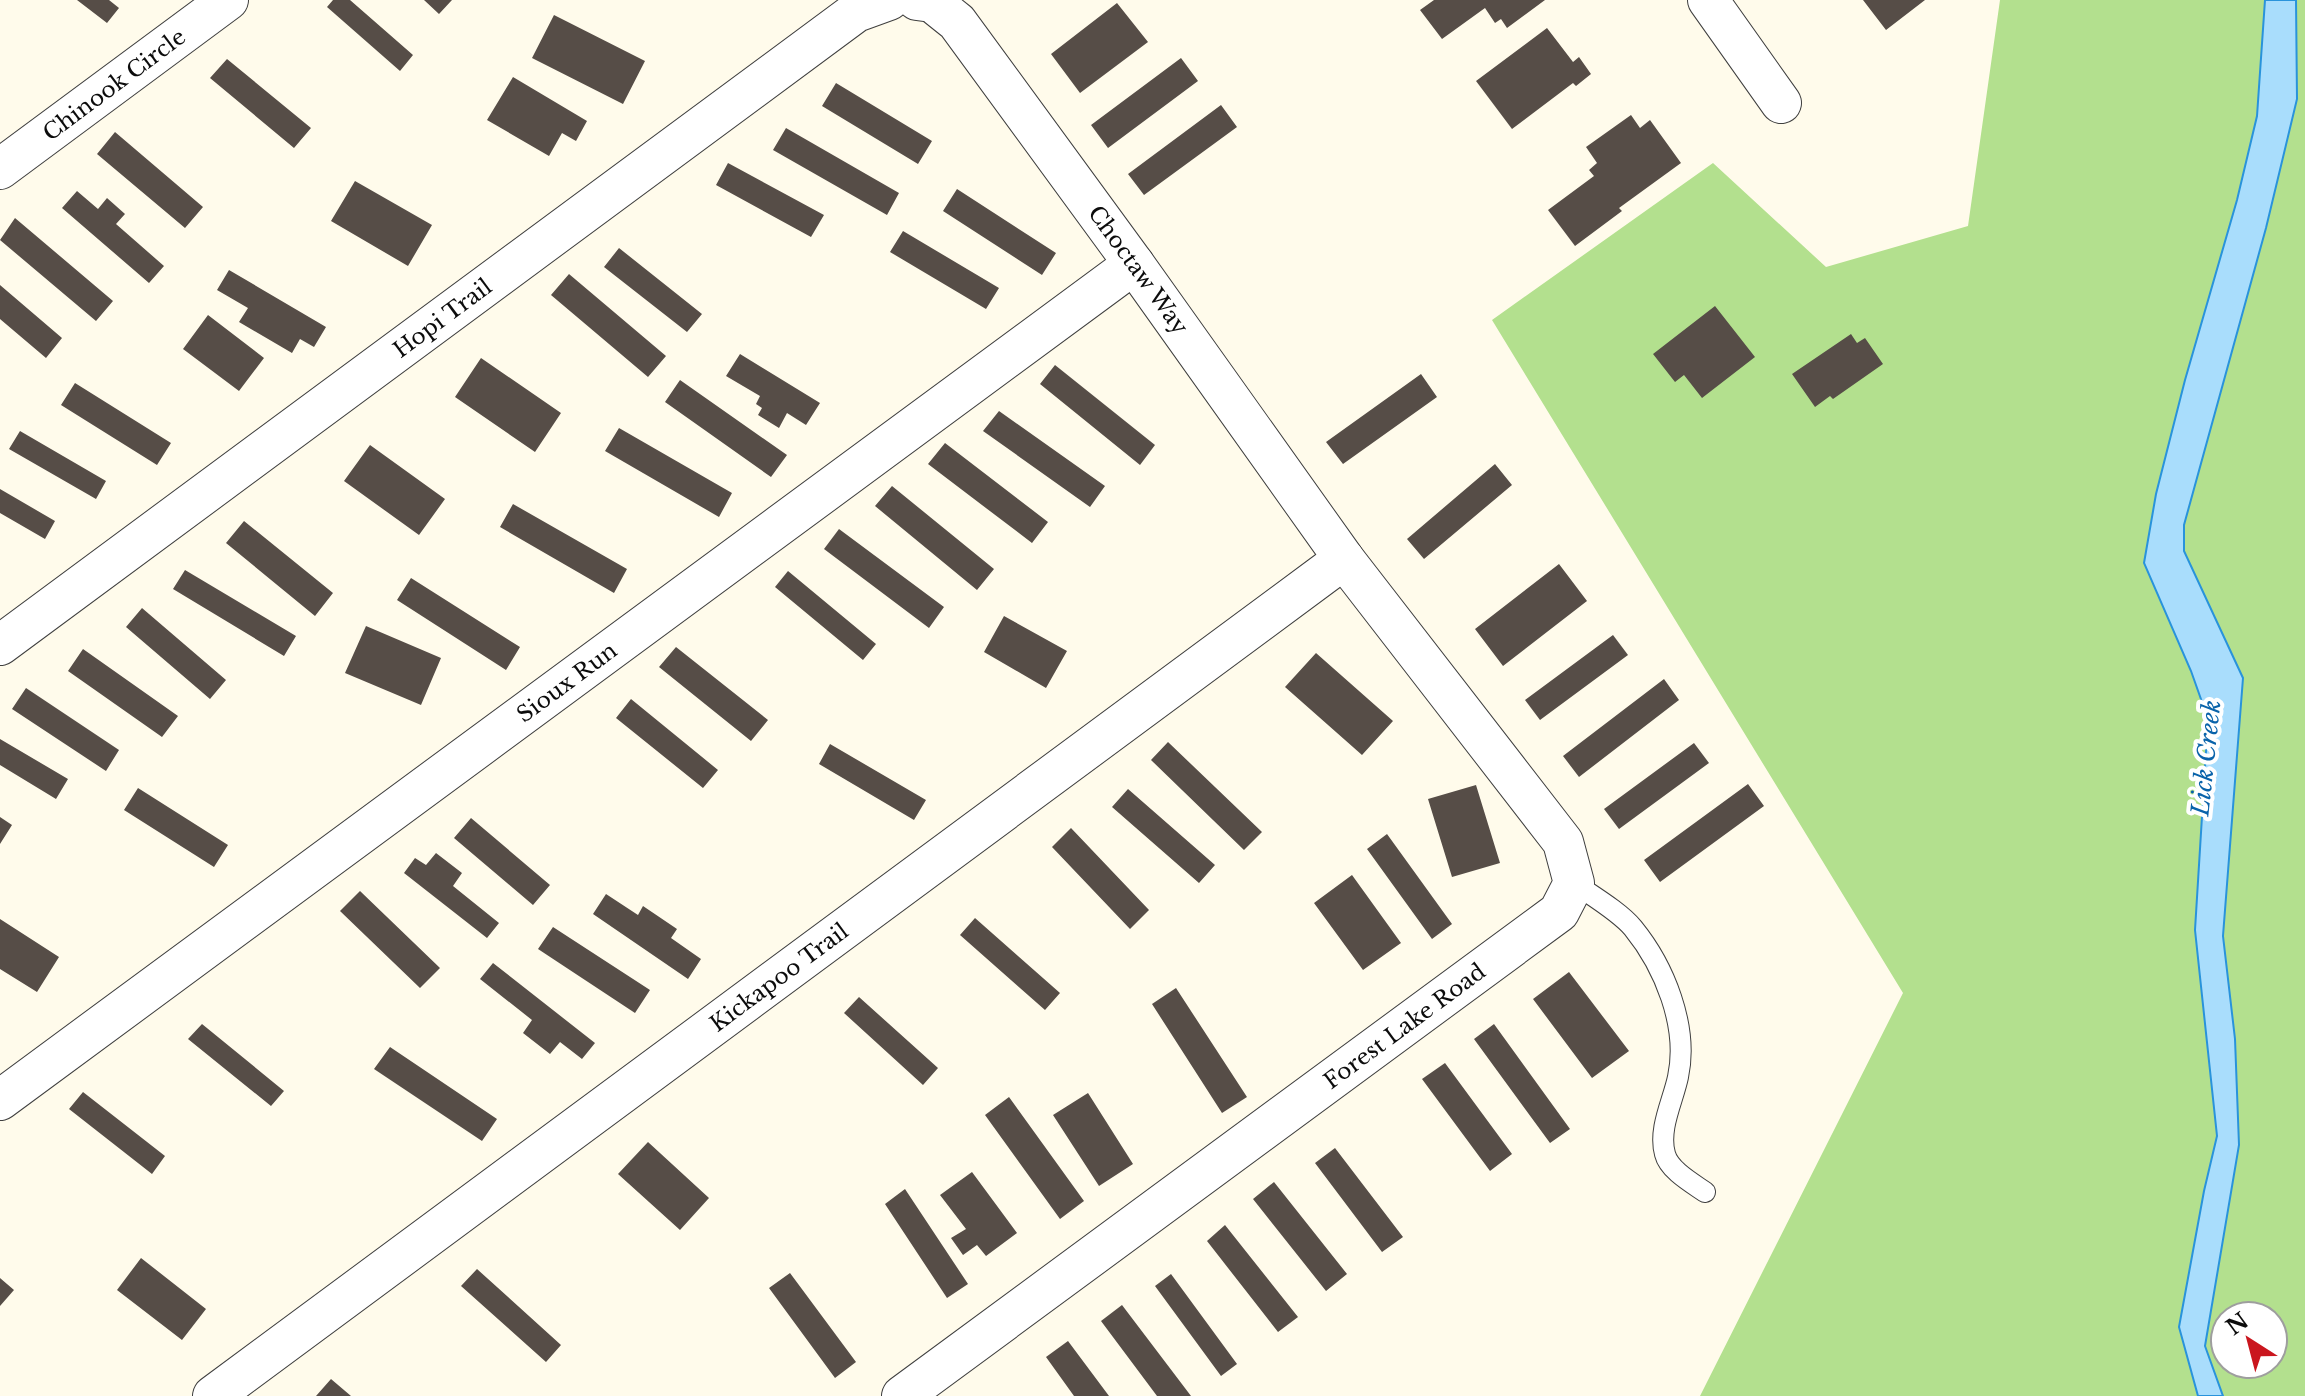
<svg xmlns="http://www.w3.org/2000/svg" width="2305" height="1396" font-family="'Libre Baskerville',serif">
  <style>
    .forest { fill: #b3e08e; fill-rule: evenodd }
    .water { fill: #a9ddfc; stroke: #2993db; stroke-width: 2 }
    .building { fill: #564d47 }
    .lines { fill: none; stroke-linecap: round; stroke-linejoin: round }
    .service-casing { stroke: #3f3f3f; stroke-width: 22 }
    .minor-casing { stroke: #3f3f3f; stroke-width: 42 }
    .service { stroke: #fff; stroke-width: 20 }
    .minor { stroke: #fff; stroke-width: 40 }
    .labels { text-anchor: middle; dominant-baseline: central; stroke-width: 8; stroke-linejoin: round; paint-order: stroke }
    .street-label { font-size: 22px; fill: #0c0c0c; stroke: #fff }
    .water-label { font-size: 24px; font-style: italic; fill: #0963aa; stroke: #fff }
  </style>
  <rect width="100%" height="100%" fill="#fffbeb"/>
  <path class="forest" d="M2000,0H2305V1396H1700L1903,993L1492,320L1713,163L1826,267L1968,226ZM2225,1316H2273V1364H2225Z"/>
  <path class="water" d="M2265,0H2296L2297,99L2266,228L2184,525V551L2243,678L2223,936L2235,1039L2239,1145L2205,1346L2223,1396H2198L2179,1327L2204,1191L2217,1136L2195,930L2208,719L2191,671L2144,563L2156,494L2185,380L2237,200L2257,116Z"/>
  <path class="building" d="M77,0H109L119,8L107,23Z
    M333,0H350L413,55L400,71L327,7Z
    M424,0H452L439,14Z
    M1434,0H1545L1507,28L1501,19L1495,23L1485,8L1442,39L1420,10Z
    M1863,0H1925L1886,30Z
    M1117,3L1148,42L1080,93L1051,54Z
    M554,15L645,61L623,104L532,58Z
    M1547,28L1573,62L1579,57L1591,74L1576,86L1573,83L1512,129L1476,81Z
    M1181,58L1198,81L1108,148L1091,125Z
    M227,59L311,128L294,148L210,78Z
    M513,77L587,121L576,141L562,133L549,156L487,120Z
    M836,83L932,141L918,164L822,106Z
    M1221,105L1237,127L1144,195L1128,174Z
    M1631,115L1640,128L1650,120L1681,163L1619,208L1622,211L1575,246L1548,210L1594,176L1589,170L1597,163L1586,147Z
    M786,128L899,193L887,215L773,150Z
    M115,132L203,207L185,228L97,154Z
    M728,163L824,215L811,237L716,185Z
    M355,181L432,225L408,266L331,221Z
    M957,189L1056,253L1042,275L943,211Z
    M77,191L98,209L107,198L125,214L116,224L164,266L149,283L62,208Z
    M15,218L113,301L96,321L0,240Z
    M903,231L999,288L986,309L890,252Z
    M619,248L702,314L687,332L604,267Z
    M229,270L326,327L314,347L300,339L292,353L239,322L248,308L217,290Z
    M569,274L666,356L648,377L551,295Z
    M0,285L62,338L46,358L0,319Z
    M1715,306L1755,357L1702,398L1684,375L1675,382L1653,354Z
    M208,315L264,358L239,391L183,349Z
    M1851,334L1857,343L1865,338L1883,364L1833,399L1830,396L1815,407L1792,374Z
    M740,354L820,403L806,425L787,413L779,428L758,415L762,408L756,404L760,396L726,376Z
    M481,358L561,413L535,452L455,397Z
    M1055,365L1155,445L1140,465L1040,384Z
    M1421,374L1437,397L1343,464L1326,442Z
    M680,380L787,455L771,477L665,402Z
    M75,383L171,443L157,465L61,405Z
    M999,411L1105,486L1090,507L983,431Z
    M619,428L732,493L719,517L605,451Z
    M20,431L106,481L96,499L9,449Z
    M945,443L1048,522L1032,543L928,464Z
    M370,445L445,499L419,535L344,481Z
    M1495,464L1512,485L1424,559L1407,539Z
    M892,486L994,569L977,590L875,506Z
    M0,489L55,521L45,539L0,513Z
    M513,504L627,569L614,593L500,527Z
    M244,521L333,593L315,616L226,543Z
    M839,529L944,607L929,628L824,549Z
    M1559,564L1587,601L1503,666L1475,629Z
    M185,570L296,636L284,656L173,589Z
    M788,571L876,644L863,660L775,587Z
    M411,578L520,647L506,670L397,600Z
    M142,608L226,680L210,699L126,627Z
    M1004,616L1067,651L1046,688L984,652Z
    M366,626L441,658L421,705L345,673Z
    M1613,635L1628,655L1540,720L1525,700Z
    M676,647L768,720L751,741L659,667Z
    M83,649L178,716L162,737L68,671Z
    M1316,653L1393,721L1362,755L1285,687Z
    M1664,679L1679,700L1579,777L1563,756Z
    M26,688L119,750L106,771L12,709Z
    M631,699L718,770L703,788L616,718Z
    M0,739L68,779L56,799L0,765Z
    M1168,742L1262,832L1244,850L1151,760Z
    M1694,743L1709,763L1619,829L1604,809Z
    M830,744L926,800L914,820L819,764Z
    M1748,784L1764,806L1660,882L1644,860Z
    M1476,785L1500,863L1452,877L1428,799Z
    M138,788L228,845L214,867L124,810Z
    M1128,789L1215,865L1199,883L1112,807Z
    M0,817L12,825L0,844Z
    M471,818L550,885L533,905L454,838Z
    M1071,828L1149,910L1130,929L1052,847Z
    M1387,834L1452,924L1432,939L1367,849Z
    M436,853L462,873L453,886L499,923L487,938L404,873L415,858L426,865Z
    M1352,875L1401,943L1363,970L1314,903Z
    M360,891L440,968L420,988L340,911Z
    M606,894L638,915L643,906L677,929L671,938L701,959L688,979L593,914Z
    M975,918L1060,993L1045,1010L960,935Z
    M0,919L59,957L37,992L0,969Z
    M553,927L650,990L635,1013L538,949Z
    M493,963L595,1043L582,1059L560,1042L550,1054L523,1033L532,1020L480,979Z
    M1569,972L1629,1051L1592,1078L1533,999Z
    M1176,988L1247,1097L1222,1113L1152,1004Z
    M859,997L938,1068L923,1085L844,1013Z
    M202,1024L284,1091L271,1106L188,1039Z
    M1494,1024L1570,1129L1550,1143L1474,1039Z
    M390,1047L497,1119L482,1141L374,1069Z
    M1445,1063L1512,1154L1490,1171L1422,1079Z
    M83,1092L165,1156L152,1174L69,1109Z
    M1088,1093L1133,1164L1099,1186L1053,1115Z
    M1009,1097L1084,1201L1060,1219L985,1115Z
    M648,1142L709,1198L680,1230L618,1174Z
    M1335,1148L1403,1237L1382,1252L1315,1163Z
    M972,1172L1017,1233L986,1256L977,1245L963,1255L951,1238L966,1229L940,1195Z
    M1274,1182L1347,1274L1326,1291L1253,1199Z
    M905,1189L968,1284L947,1298L885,1204Z
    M1225,1225L1298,1317L1278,1332L1207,1241Z
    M141,1258L206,1309L182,1340L117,1290Z
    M477,1269L561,1345L546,1362L461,1286Z
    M790,1273L856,1362L835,1378L769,1288Z
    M1171,1274L1237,1364L1221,1376L1155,1286Z
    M0,1278L14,1290L0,1306Z
    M1122,1305L1191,1396H1157L1101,1321Z
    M1068,1341L1109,1396H1074L1046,1357Z
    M331,1379L351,1396H316Z"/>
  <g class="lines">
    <defs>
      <path id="service" d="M1574,883C1591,895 1620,912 1633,928C1664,966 1689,1026 1678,1077C1673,1101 1658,1129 1665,1154C1669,1170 1692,1183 1705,1192"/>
      <g id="minor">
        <path d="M1708,0L1781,103"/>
        <path id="s1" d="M0,169L228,0"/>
        <path id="s2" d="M0,645L856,12L889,0"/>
        <path id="s3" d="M0,1100L1134,264"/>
        <path id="s4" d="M213,1396L1344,559"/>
        <path id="s5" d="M902,1396L1559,912L1574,883L1563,842L1344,559L1134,264L957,22L932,2L917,0"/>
      </g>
    </defs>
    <use href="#service" class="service-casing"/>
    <use href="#minor" class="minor-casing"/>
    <use href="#service" class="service"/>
    <use href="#minor" class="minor"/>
  </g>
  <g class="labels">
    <g class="street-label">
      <text stroke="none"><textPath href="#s1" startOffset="142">Chinook Circle</textPath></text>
      <text transform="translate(1138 270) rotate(54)">Choctaw Way</text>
      <text stroke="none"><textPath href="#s2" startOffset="550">Hopi Trail</textPath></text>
      <text stroke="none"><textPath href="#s3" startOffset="704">Sioux Run</textPath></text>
      <text stroke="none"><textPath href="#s4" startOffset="704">Kickapoo Trail</textPath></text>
      <text stroke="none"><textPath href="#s5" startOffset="624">Forest Lake Road</textPath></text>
    </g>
    <g class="water-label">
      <text transform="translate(2206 758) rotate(-84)">Lick Creek</text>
    </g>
  </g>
  <g transform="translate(2249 1340) rotate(324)"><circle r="38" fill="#ffffff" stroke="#9e9e9e" stroke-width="2"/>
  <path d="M0-6L14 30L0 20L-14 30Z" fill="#ca161e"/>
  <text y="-12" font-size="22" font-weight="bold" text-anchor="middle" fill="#0c0c0c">N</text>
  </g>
</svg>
